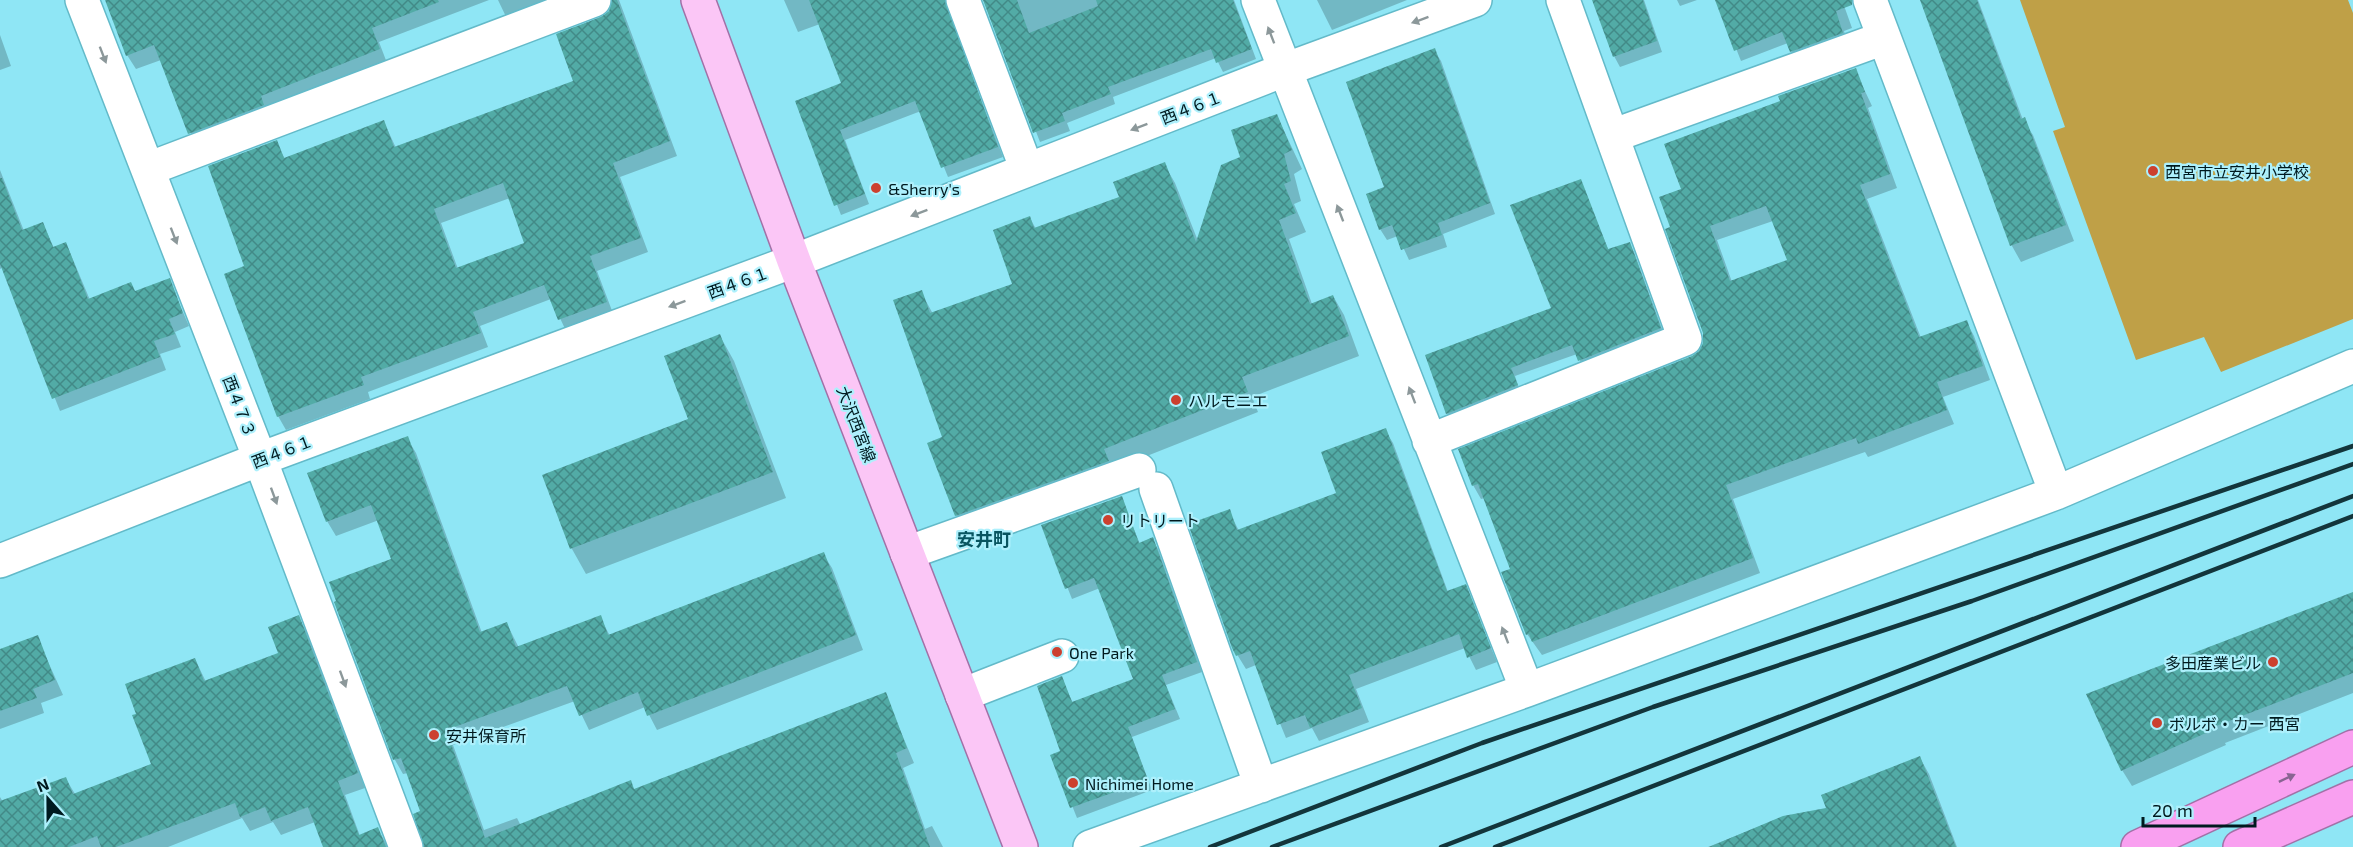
<svg xmlns="http://www.w3.org/2000/svg" width="2353" height="847" font-family="'Exo 2','Noto Sans JP',sans-serif">
  <style>
    .green { fill: #bfa047 }
    .shadow { fill: #0003; fill-rule: evenodd }
    .building { fill: url(#building-cross-hatch); fill-rule: evenodd }
    .lines { fill: none; stroke-linecap: round; stroke-linejoin: round }
    .minor-casing { stroke: #63bac9; stroke-width: 36 }
    .major-casing { stroke: #a271a7; stroke-width: 36 }
    .highway-casing { stroke: #a271a7; stroke-width: 36 }
    .minor { stroke: #fff; stroke-width: 33 }
    .major { stroke: #fbc6f6; stroke-width: 33 }
    .highway { stroke: #f9a0f0; stroke-width: 33 }
    .rail { stroke: #13353b; stroke-width: 4.5 }
    .oneway { fill: #8c989a }
    .oneway2 { fill: #896492 }
    .poi-dot { fill: #cc402f; stroke: #adf0fc; stroke-width: 2 }
    .labels { text-anchor: middle; dominant-baseline: central; stroke-width: 4.5; stroke-linejoin: round; paint-order: stroke }
    .street-label { font-size: 16px; fill: #001a1f; stroke: #adf0fc }
    .poi-label { font-size: 16px; fill: #001a1f; stroke: #adf0fc; text-anchor: start }
    .neighbourhood-label { font-size: 18px; font-weight: bold; fill: #085560; stroke: #adf0fc }
  </style>
  <defs>
    <pattern id="building-cross-hatch" width="8" height="8" patternUnits="userSpaceOnUse" patternTransform="scale(1.5)"><rect width="8" height="8" fill="#52aba6"/><path d="M0 0l8 8M0 8l8-8" fill="none" stroke="#428a87"/></pattern>
  </defs>
  <rect width="100%" height="100%" fill="#8fe6f5"/>
  <path class="green" d="M2020,0H2348L2353,13V319L2221,372L2204,337L2136,360L2053,131L2065,127Z"/>
  <path class="shadow" d="M126,0H489L379,42L387,63L197,147L161,60L136,69L127,55Z
    M498,0H584L510,25Z
    M614,0H619L677,156L620,177L648,252L597,271L614,316L567,333L551,299L480,326L488,347L368,392L370,399L286,430L278,416L246,267L276,142L285,159L384,122L396,148L575,82L558,35L609,13ZM510,198L526,243L458,269L441,223Z
    M784,0H953L949,8L950,18L1003,157L948,177L921,111L845,140L869,204L841,215L797,102L843,84L820,24L798,32Z
    M985,0H1234L1256,59L1223,72L1216,58L1113,97L1115,104L1067,123L1070,131L1040,142Z
    M1317,0H1407L1332,30Z
    M1598,0H1644L1662,52L1620,67L1614,56Z
    M1677,0H1697L1680,6Z
    M1717,0H1842L1852,28L1844,31L1848,44L1797,62L1788,43L1741,61Z
    M1921,0H1978L2023,120L2033,135L2074,241L2021,262L2012,246Z
    M0,35L11,66L0,70Z
    M1434,50L1441,61L1495,214L1443,234L1447,247L1409,260L1398,236L1387,240L1380,229L1386,188Z
    M1855,70L1872,106L1868,108L1897,188L1867,199L1921,338L1966,321L1974,336L1990,380L1943,397L1954,424L1868,457L1865,452L1733,499L1760,573L1542,655L1527,634L1512,570L1485,498L1481,499L1473,485L1700,352L1705,343L1704,332L1672,228L1682,190L1782,102ZM1773,221L1789,261L1732,282L1717,240Z
    M1277,116L1302,169L1294,174L1301,201L1294,204L1306,232L1289,239L1312,304L1333,296L1344,315L1359,356L1252,397L1258,412L1114,469L967,534L956,515L921,292L933,314L1014,285L1030,218L1036,229L1121,198L1164,164L1175,183L1198,241L1242,158Z
    M0,170L24,231L43,224L54,248L66,243L90,300L135,292L169,280L189,326L175,332L181,347L160,354L166,370L60,411L3,267L0,269Z
    M1580,181L1609,251L1629,243L1634,252L1665,337L1584,369L1577,354L1515,376L1521,394L1452,422L1447,413L1553,309Z
    M720,336L734,361L786,498L586,574L572,549L544,476L690,420Z
    M1385,430L1393,443L1448,592L1465,586L1497,662L1476,670L1465,648L1356,689L1369,722L1319,741L1312,728L1286,738L1256,665L1246,669L1238,656L1190,525L1229,511L1239,531L1338,493Z
    M407,438L416,453L482,633L507,624L519,648L600,617L610,636L823,554L832,568L863,650L657,730L645,707L589,730L575,701L453,745L484,830L517,818L521,826L630,782L635,791L885,694L914,763L903,768L925,829L932,826L943,847H425L422,812L408,773L403,774L395,760L336,603L393,560L379,520L336,536L327,521Z
    M1121,498L1140,544L1152,539L1158,549L1202,672L1166,685L1180,719L1132,737L1152,790L1077,818L1052,755L1062,752L1061,678L1073,703L1135,680L1100,588L1072,599L1043,526Z
    M2353,593V693L2225,743L2226,745L2132,786L2122,770Z
    M298,617L307,632L365,788L345,795L360,836L378,829L388,847H324L315,822L281,835L273,822L250,831L242,818L168,847H0V797L3,802L66,779L75,794L153,765L195,659L206,682L280,654Z
    M37,637L63,695L41,703L44,713L0,729V651Z
    M1920,758L1929,774L1957,847H1708L1783,817L1829,809Z"/>
  <path class="building" d="M105,0H438L439,2L372,28L380,49L261,96L264,105L188,134L154,45L126,56Z
    M612,0H617L670,141L613,163L641,238L590,256L607,302L558,320L544,285L473,312L481,333L361,377L364,385L277,417L224,274L244,266L208,166L277,140L284,158L384,120L394,147L573,81L556,34L601,17L609,11ZM503,183L524,243L456,268L434,209Z
    M809,0H945L998,147L941,168L915,101L840,130L865,194L834,206L795,101L841,83Z
    M983,0H1017L1029,33L1098,6L1096,0H1233L1252,49L1216,63L1211,49L1108,87L1111,94L1062,113L1065,121L1033,133Z
    M1592,0H1643L1657,41L1613,57Z
    M1715,0H1852V5L1836,11L1843,33L1790,52L1782,32L1734,51Z
    M1920,0H1977L2021,119L2025,117L2066,225L2010,246Z
    M1435,48L1490,203L1438,223L1442,235L1401,250L1392,225L1379,230L1366,194L1384,187L1346,82Z
    M1856,68L1865,92L1861,93L1890,174L1860,185L1919,337L1967,320L1983,366L1937,382L1947,410L1858,444L1856,438L1726,485L1753,558L1532,642L1529,634L1526,635L1501,572L1510,569L1478,484L1472,486L1458,449L1692,356L1699,351L1703,343V333L1665,229L1670,227L1659,197L1681,189L1664,144L1780,101L1778,96ZM1766,206L1787,260L1730,281L1710,226Z
    M1277,114L1292,150L1284,154L1291,181L1284,184L1296,213L1279,220L1310,304L1333,295L1349,336L1242,377L1248,392L1104,449L1109,461L955,516L927,443L942,437L893,300L922,290L930,313L1012,284L993,230L1030,216L1034,228L1119,197L1113,182L1165,162L1196,242L1221,165L1240,157L1231,130Z
    M0,178H2L22,230L43,222L53,247L66,242L88,299L131,282L135,291L170,278L183,313L169,319L175,334L154,341L160,357L52,399L0,264Z
    M1581,179L1608,249L1630,242L1661,328L1578,361L1572,345L1511,368L1518,385L1446,414L1425,355L1551,308L1510,205Z
    M720,334L773,472L570,549L542,475L688,419L664,356Z
    M1386,428L1447,591L1466,584L1491,648L1467,658L1459,634L1349,675L1362,708L1310,728L1305,715L1277,725L1250,651L1236,656L1232,648L1188,524L1230,509L1237,530L1336,493L1321,452Z
    M408,436L480,632L507,622L516,647L601,615L608,635L824,552L856,635L647,716L638,692L579,716L567,686L446,730L485,838L631,780L634,789L886,692L907,748L896,753L930,847H424L413,814L420,811L401,758L393,760L334,602L336,601L329,582L391,559L371,505L326,522L307,473Z
    M1122,496L1139,543L1153,537L1197,662L1162,675L1175,709L1128,727L1148,780L1070,808L1050,755L1060,751L1037,686L1062,676L1072,702L1133,679L1094,578L1065,589L1041,525Z
    M2353,592V673L2216,726L2217,728L2121,771L2086,694Z
    M299,615L358,773L338,781L359,835L378,827L386,847H323L308,807L271,821L265,807L240,817L235,803L116,847H101L97,836L69,847H0V801L66,777L73,794L151,764L132,715L136,714L125,684L195,658L204,681L278,653L268,627Z
    M38,635L55,680L33,689L37,698L0,711V649Z
    M1920,756L1956,847H1709L1783,816L1826,808L1821,795Z"/>
  <g class="lines">
    <defs>
      <path id="minor" d="M82,0L260,459L406,847
        M963,0L1027,170
        M1258,0L1527,690
        M1870,0L2056,493
        M1612,136L1884,38
        M148,169L594,0
        M1429,441L1685,339L1563,0
        M1156,489L1261,786
        M907,553L1139,470
        M0,561L260,459L794,261L1284,70L1475,0
        M962,695L1062,656
        M1090,847L1527,690L2056,493L2353,366"/>
      <path id="major" d="M698,0L794,261L1021,847"/>
      <path id="highway" d="M2138,847L2353,747
        M2240,847L2353,797"/>
    </defs>
    <use href="#minor" class="minor-casing"/>
    <use href="#major" class="major-casing"/>
    <use href="#highway" class="highway-casing"/>
    <use href="#minor" class="minor"/>
    <use href="#major" class="major"/>
    <use href="#highway" class="highway"/>
    <path class="rail" d="M1210,847L1482,743L2353,446
      M1272,847L1653,707L1972,601L2353,464
      M1441,847L2353,496
      M1495,847L2353,516"/>
  </g>
  <defs><path id="oneway-solid" d="M-6-.8H1V-3.2L6.5 0L1 3.2V.8H-6Z" transform="scale(1.5)"/></defs>
  <g class="oneway">
    <use href="#oneway-solid" transform="translate(1420 20) rotate(160)"/>
    <use href="#oneway-solid" transform="translate(1271 35) rotate(-111)"/>
    <use href="#oneway-solid" transform="translate(103 55) rotate(69)"/>
    <use href="#oneway-solid" transform="translate(1139 127) rotate(159)"/>
    <use href="#oneway-solid" transform="translate(919 213) rotate(159)"/>
    <use href="#oneway-solid" transform="translate(1340 213) rotate(-111)"/>
    <use href="#oneway-solid" transform="translate(174 236) rotate(69)"/>
    <use href="#oneway-solid" transform="translate(677 304) rotate(160)"/>
    <use href="#oneway-solid" transform="translate(1412 395) rotate(-111)"/>
    <use href="#oneway-solid" transform="translate(274 496) rotate(70)"/>
    <use href="#oneway-solid" transform="translate(1505 635) rotate(-111)"/>
    <use href="#oneway-solid" transform="translate(343 679) rotate(70)"/>
  </g>
  <use class="oneway2" href="#oneway-solid" transform="translate(2287 778) rotate(-25)"/>
  <g class="poi-dot">
    <circle cx="2153" cy="171" r="6"/>
    <circle cx="876" cy="188" r="6"/>
    <circle cx="1176" cy="400" r="6"/>
    <circle cx="1108" cy="520" r="6"/>
    <circle cx="1057" cy="652" r="6"/>
    <circle cx="2273" cy="662" r="6"/>
    <circle cx="2157" cy="723" r="6"/>
    <circle cx="434" cy="735" r="6"/>
    <circle cx="1073" cy="783" r="6"/>
  </g>
  <g class="labels">
    <g class="street-label">
      <text transform="translate(1191 107) rotate(-21)">西４６１</text>
      <text transform="translate(738 282) rotate(-20)">西４６１</text>
      <text transform="translate(240 406) rotate(69)">西４７３</text>
      <text transform="translate(857 424) rotate(69)">大沢西宮線</text>
      <text transform="translate(282 451) rotate(-21)">西４６１</text>
    </g>
    <g class="poi-label">
      <text x="2165" y="171">西宮市立安井小学校</text>
      <text x="888" y="188">&amp;Sherry's</text>
      <text x="1188" y="400">ハルモニエ</text>
      <text x="1120" y="520">リトリート</text>
      <text x="1069" y="652">One Park</text>
      <text x="2261" y="662" text-anchor="end">多田産業ビル</text>
      <text x="2169" y="723">ボルボ・カー 西宮</text>
      <text x="446" y="735">安井保育所</text>
      <text x="1085" y="783">Nichimei Home</text>
    </g>
    <g class="neighbourhood-label">
      <text x="984" y="539">安井町</text>
    </g>
  </g>
  <g transform="translate(48 799) rotate(339)" stroke="#adf0fc" stroke-width="4.5" paint-order="stroke">
  <path d="M0-4.5L10 22L0 15L-10 22Z" fill="#001a1f"/>
  <text y="-9" font-size="16" font-weight="bold" text-anchor="middle" fill="#001a1f">N</text>
  </g>
  <path d="M2143 817v9h112v-9" fill="none" stroke="#001a1f" stroke-width="3"/>
  <text x="2152" y="817" font-size="18" fill="#001a1f" stroke="#adf0fc" stroke-width="4.5" paint-order="stroke">20 m</text>
</svg>
